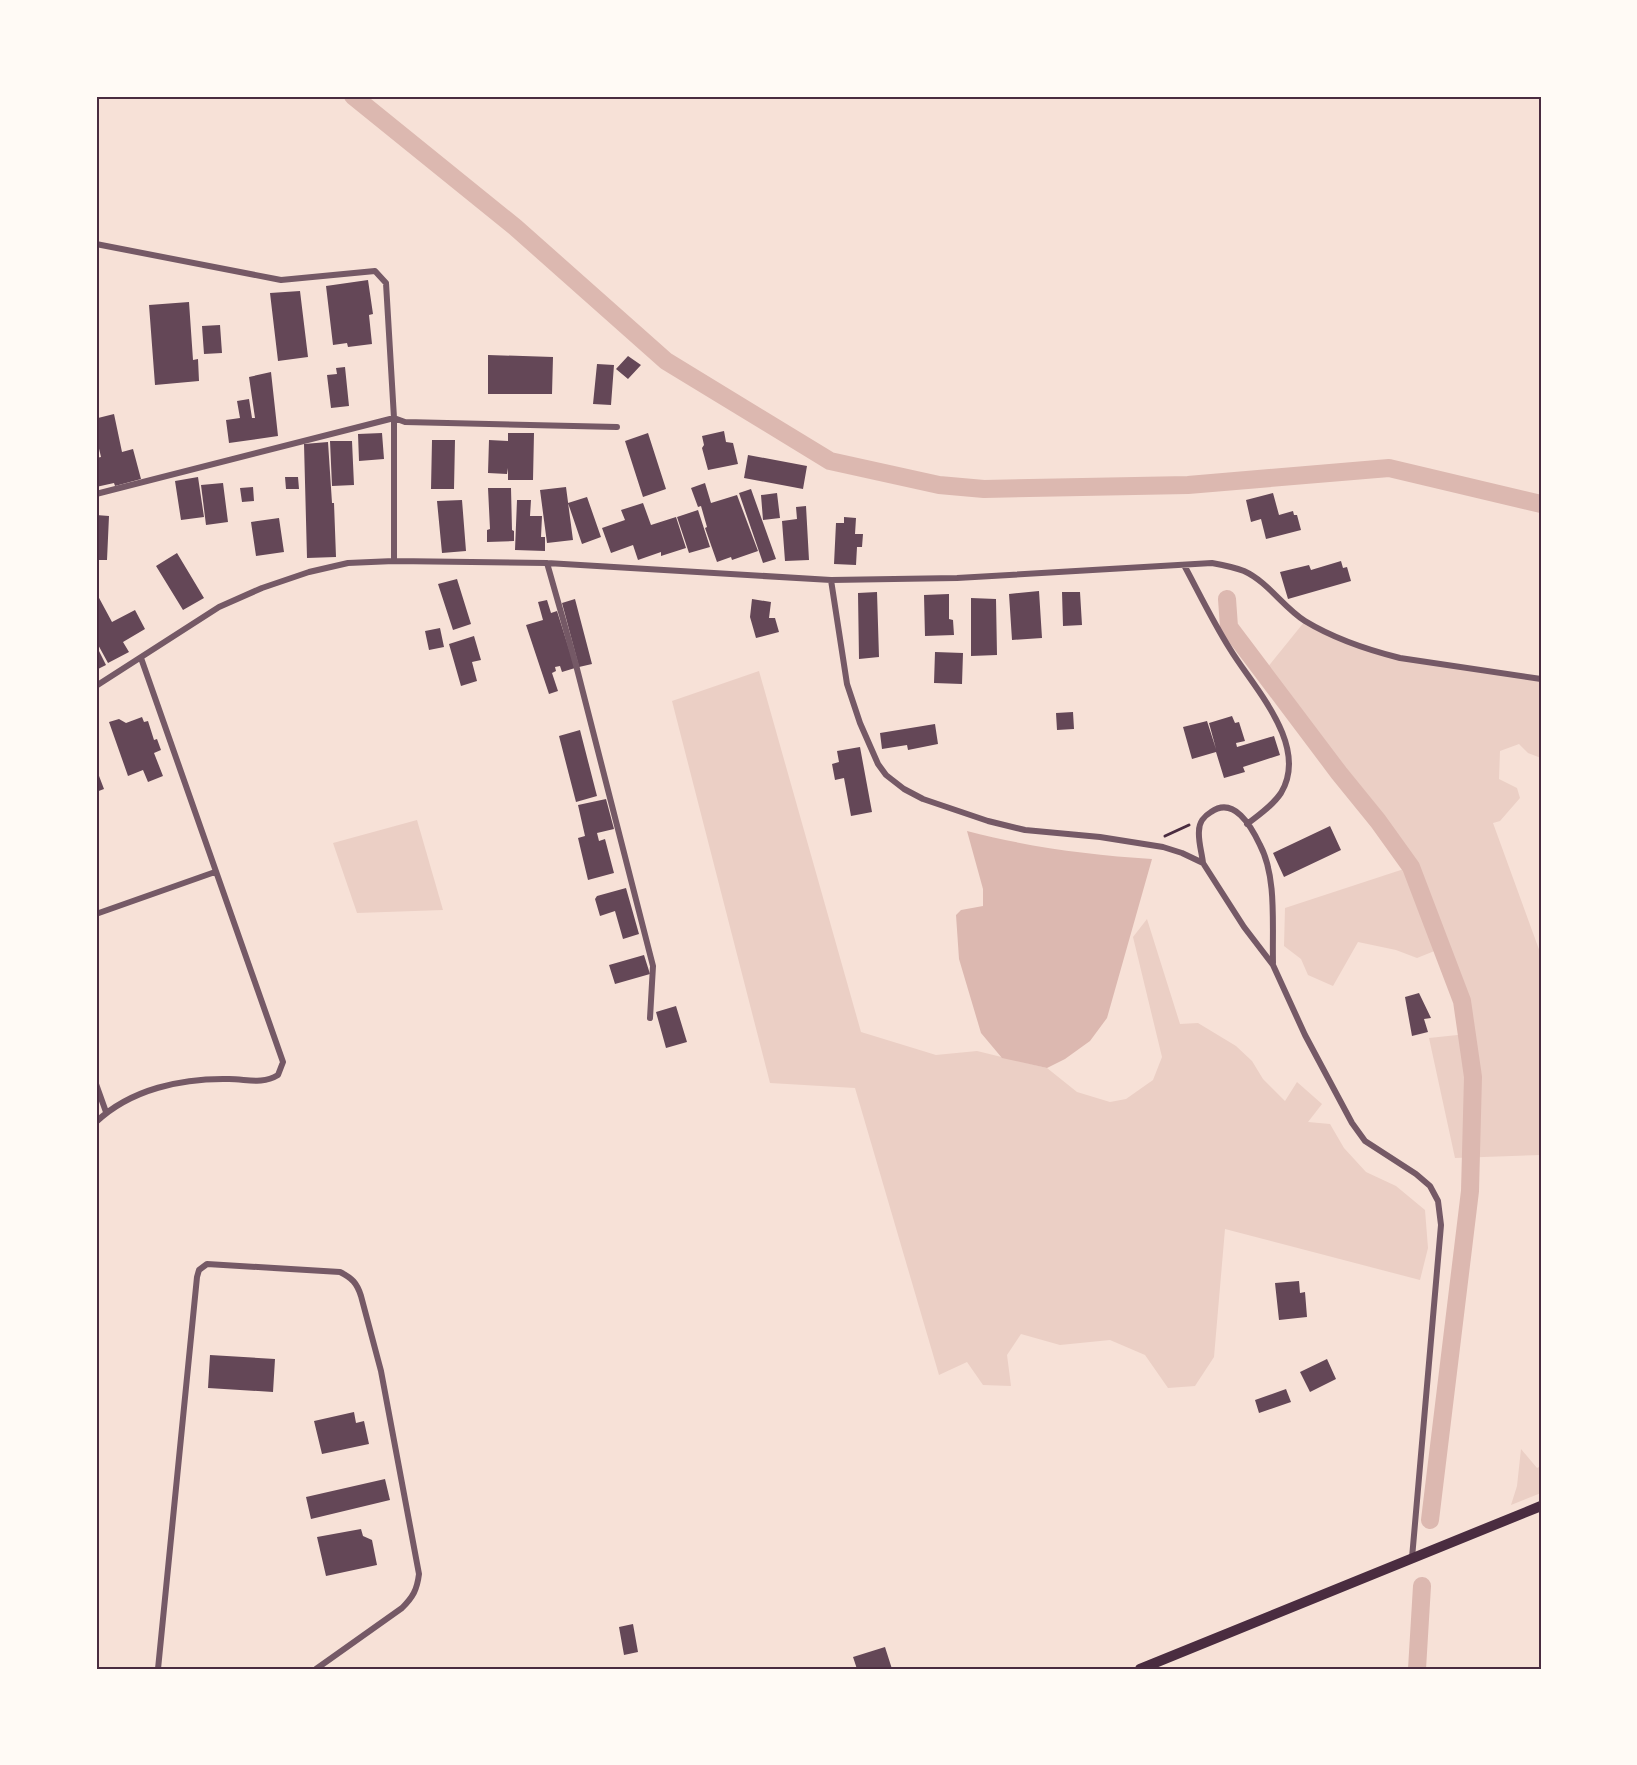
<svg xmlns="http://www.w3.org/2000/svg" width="1637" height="1765" font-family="Overpass,sans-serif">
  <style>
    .green { fill: #ebcfc5 }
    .water { fill: #dcb8b0 }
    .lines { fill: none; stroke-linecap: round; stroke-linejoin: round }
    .canal { stroke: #dcb8b0; stroke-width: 18 }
    .building { fill: #644757 }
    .path { stroke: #4a2c40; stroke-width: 3 }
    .minor { stroke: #755966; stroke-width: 6 }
    .secondary { stroke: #4a2c40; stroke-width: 10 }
    .neatline { fill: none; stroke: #4a2c40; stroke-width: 2 }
  </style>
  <rect width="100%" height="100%" fill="#f7e1d7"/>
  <path class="green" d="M1305,621L1330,634L1400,658L1541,679V758L1528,753L1519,744L1500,751L1499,779L1517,788L1520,798L1500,821L1493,823L1541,955V1155L1455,1158L1429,1038L1467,1034L1462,1001L1442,948L1417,958L1396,950L1358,942L1333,986L1308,975L1301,959L1284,946L1285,908L1410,867L1378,821L1263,673Z
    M759,671L861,1032L936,1055L977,1051L1047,1068L1077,1092L1110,1102L1126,1099L1153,1080L1162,1057L1133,937L1147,919L1180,1024L1198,1023L1236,1046L1252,1061L1263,1079L1285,1101L1297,1082L1322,1104L1308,1122L1330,1124L1344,1148L1366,1172L1396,1186L1425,1210L1428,1248L1420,1280L1225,1229L1214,1357L1195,1386L1168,1388L1145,1355L1110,1340L1060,1345L1021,1334L1007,1355L1011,1386L983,1385L967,1362L939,1375L855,1088L770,1083L672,701Z
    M417,820L443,910L357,913L333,843Z
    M1521,1449L1537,1468L1541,1466V1493L1511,1505L1517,1486Z"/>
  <path class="water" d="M967,831C1028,847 1089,855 1152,859L1107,1018L1090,1041L1065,1059L1047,1068L1002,1058L981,1033L959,959L956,915L961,910L983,906V889Z"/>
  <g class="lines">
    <path class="canal" d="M353,96L515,227L666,361L830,461L939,485L984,489L1188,485L1389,468L1541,504
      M1227,599L1229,627L1339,773L1378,821L1411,867L1462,1001L1473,1077L1470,1191L1430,1520
      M1417,1669L1422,1586"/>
  </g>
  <path class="building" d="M368,280L373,314L369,315L372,344L348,347L347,343L333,345L326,286Z
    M300,291L308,357L278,361L270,293Z
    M189,302L193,360L198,359L199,381L155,385L149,305Z
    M220,325L222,353L204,354L202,326Z
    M488,355L553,357L552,394H488Z
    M628,356L641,365L628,379L616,369Z
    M597,364L614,365L611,405L593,404Z
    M345,367L349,406L331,408L327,375L337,374L336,368Z
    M271,372L278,436L229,443L226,420L240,418L237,401L249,399L252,418H255L249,377Z
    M96,414L98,418L114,414L122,452L133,449L141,479L115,486L114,483L96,487V458L101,457L96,436Z
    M724,431L726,442L733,443L738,464L708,470L702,448L704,445L702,436Z
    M382,433L384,459L359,461L358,434Z
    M508,433H534L533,480H508V468L507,474L488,473L489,440L508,441Z
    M648,433L666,489L643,497L625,441Z
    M432,440H455L454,489H431Z
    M330,441H352L354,485L332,486Z
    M328,442L332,503H334L336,557L307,558L304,444Z
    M748,455L807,466L803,489L744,478Z
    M198,477L204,517L181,520L175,481Z
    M285,477H298L299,489H286Z
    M223,483L228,522L206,525L201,485Z
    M705,483L711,503L737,495L758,551L732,560L731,557L717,562L705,528L707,527L701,506L698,507L691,488Z
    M253,487L254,501L242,502L240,488Z
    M566,487L573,540L547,543L540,490Z
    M488,488H511L512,530L514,531V541L487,542V530L490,529Z
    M751,489L776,559L763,563L739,493Z
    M777,493L780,518L763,520L761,495Z
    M1273,493L1279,515L1293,511L1294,515H1297L1301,530L1266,539L1261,519L1251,522L1246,500Z
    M587,497L601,537L582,544L568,503Z
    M462,500L466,551L442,553L437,501Z
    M517,500H531L530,516H542L541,537H545V551L515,550Z
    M643,503L651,525L676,517L686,548L661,556V552L638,560L633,545L611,553L602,528L625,520L621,510Z
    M806,506L809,560L785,561L782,521L797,519L796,507Z
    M698,510L710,547L689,553L677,517Z
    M96,515L109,516L107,560H96Z
    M844,517L856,518L855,534H863L862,547H857L856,565L834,564L836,523H844Z
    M279,518L284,552L256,556L251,522Z
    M177,553L204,598L183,610L156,566Z
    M1341,561L1343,568L1347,567L1351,581L1288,599L1280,572L1309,565L1311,570Z
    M457,579L471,624L453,630L438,584Z
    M1039,591L1042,638L1012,640L1009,594Z
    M877,592L879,657L859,659L858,593Z
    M1062,592H1080L1082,625L1063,626Z
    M949,594V619L953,620L954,635L925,636L924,595Z
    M98,596L112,622L135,610L145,629L123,642L129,652L108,663L96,641V597Z
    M971,598L996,599L997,655L971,656Z
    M575,599L592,664L579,667L562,603Z
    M752,599L771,602L769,618H775L779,632L756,638L750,617Z
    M547,600L551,613L557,611L575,668L562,672L560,666L555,667L556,671L552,673L558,691L549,694L526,625L543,620L538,602Z
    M440,628L444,647L429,650L425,631Z
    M474,636L481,660L472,662L477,681L461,686L449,644Z
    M96,645L106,665L96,670Z
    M935,652L963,653L962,684L934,683Z
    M1073,712L1074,729L1057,730L1056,713Z
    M1232,716L1235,723L1239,722L1245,741L1236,743L1237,747L1274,736L1280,755L1243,767L1245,772L1224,778L1216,752L1192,759L1183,727L1207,721L1216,749L1209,723Z
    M142,717L144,722L148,721L154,740L157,739L161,750L154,753L163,776L148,782L143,770L128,776L109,722L119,719L126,723Z
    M935,724L938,744L908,750L907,745L882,749L880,733Z
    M580,730L597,796L576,802L559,736Z
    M860,747L872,812L851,816L844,778L835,780L832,764L839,762L837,751Z
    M96,768L104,789L96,792Z
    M606,799L614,829L597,833L599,841L605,839L614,873L588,880L578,838L585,836L578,805Z
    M1330,826L1341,850L1284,877L1273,853Z
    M626,888L639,934L623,939L615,911L600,916L595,899L597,896Z
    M644,955L650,974L615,984L609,965Z
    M1419,993L1431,1018L1424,1019L1428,1032L1412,1036L1405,997Z
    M676,1006L687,1042L666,1048L656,1012Z
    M1299,1281L1300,1293L1305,1292L1307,1317L1279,1320L1275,1283Z
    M210,1355L275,1359L273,1392L208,1388Z
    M1327,1359L1336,1379L1310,1392L1300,1372Z
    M1286,1389L1291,1402L1259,1413L1255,1400Z
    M354,1412L356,1423L364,1421L369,1444L322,1454L314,1421Z
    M385,1479L390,1500L311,1519L306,1497Z
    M361,1529L363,1536L372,1540L377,1565L326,1576L317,1537Z
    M633,1624L638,1652L624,1655L619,1627Z
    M885,1647L892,1669H857L853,1657Z"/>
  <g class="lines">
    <path class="path" d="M1165,836L1189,825"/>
    <path class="minor" d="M96,244L281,280L375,271L386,283L394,418V561
      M96,494L394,418L405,422L617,427
      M547,563L576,665L653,966L650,1018
      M1184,565C1199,593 1213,622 1230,649C1253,687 1310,745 1281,793C1273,805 1259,815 1247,824
      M831,580L847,684L860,723L878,764L886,775L904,789L923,799L988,821L1025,830L1100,837L1163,847L1182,853L1203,863L1244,927L1273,965L1305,1035L1352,1123L1365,1141L1416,1174L1430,1186L1438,1201L1441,1225L1412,1558
      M96,686L219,607L262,588L309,572L348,563L394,561L547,563L831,580L957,578L1212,563C1223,565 1234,567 1244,571C1268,582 1283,607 1305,621C1333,638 1368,650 1400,658L1541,679
      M1203,863C1202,853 1198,841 1199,831C1199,823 1204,816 1211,812C1234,796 1251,826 1260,845C1277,877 1272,926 1273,963
      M96,914L215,872
      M96,1084L106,1112
      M96,1122C131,1089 182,1078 229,1079C247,1079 262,1085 278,1075L283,1062L141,658
      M158,1669L197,1277L199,1270L207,1264L340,1272C352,1278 357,1283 361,1296L381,1371L419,1574C417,1590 413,1597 402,1608L316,1669"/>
    <path class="secondary" d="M1140,1669L1541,1506"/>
  </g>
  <rect width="1637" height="1765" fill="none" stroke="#fffaf5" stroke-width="195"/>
  <rect x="98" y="98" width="1442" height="1570" class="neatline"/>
</svg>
